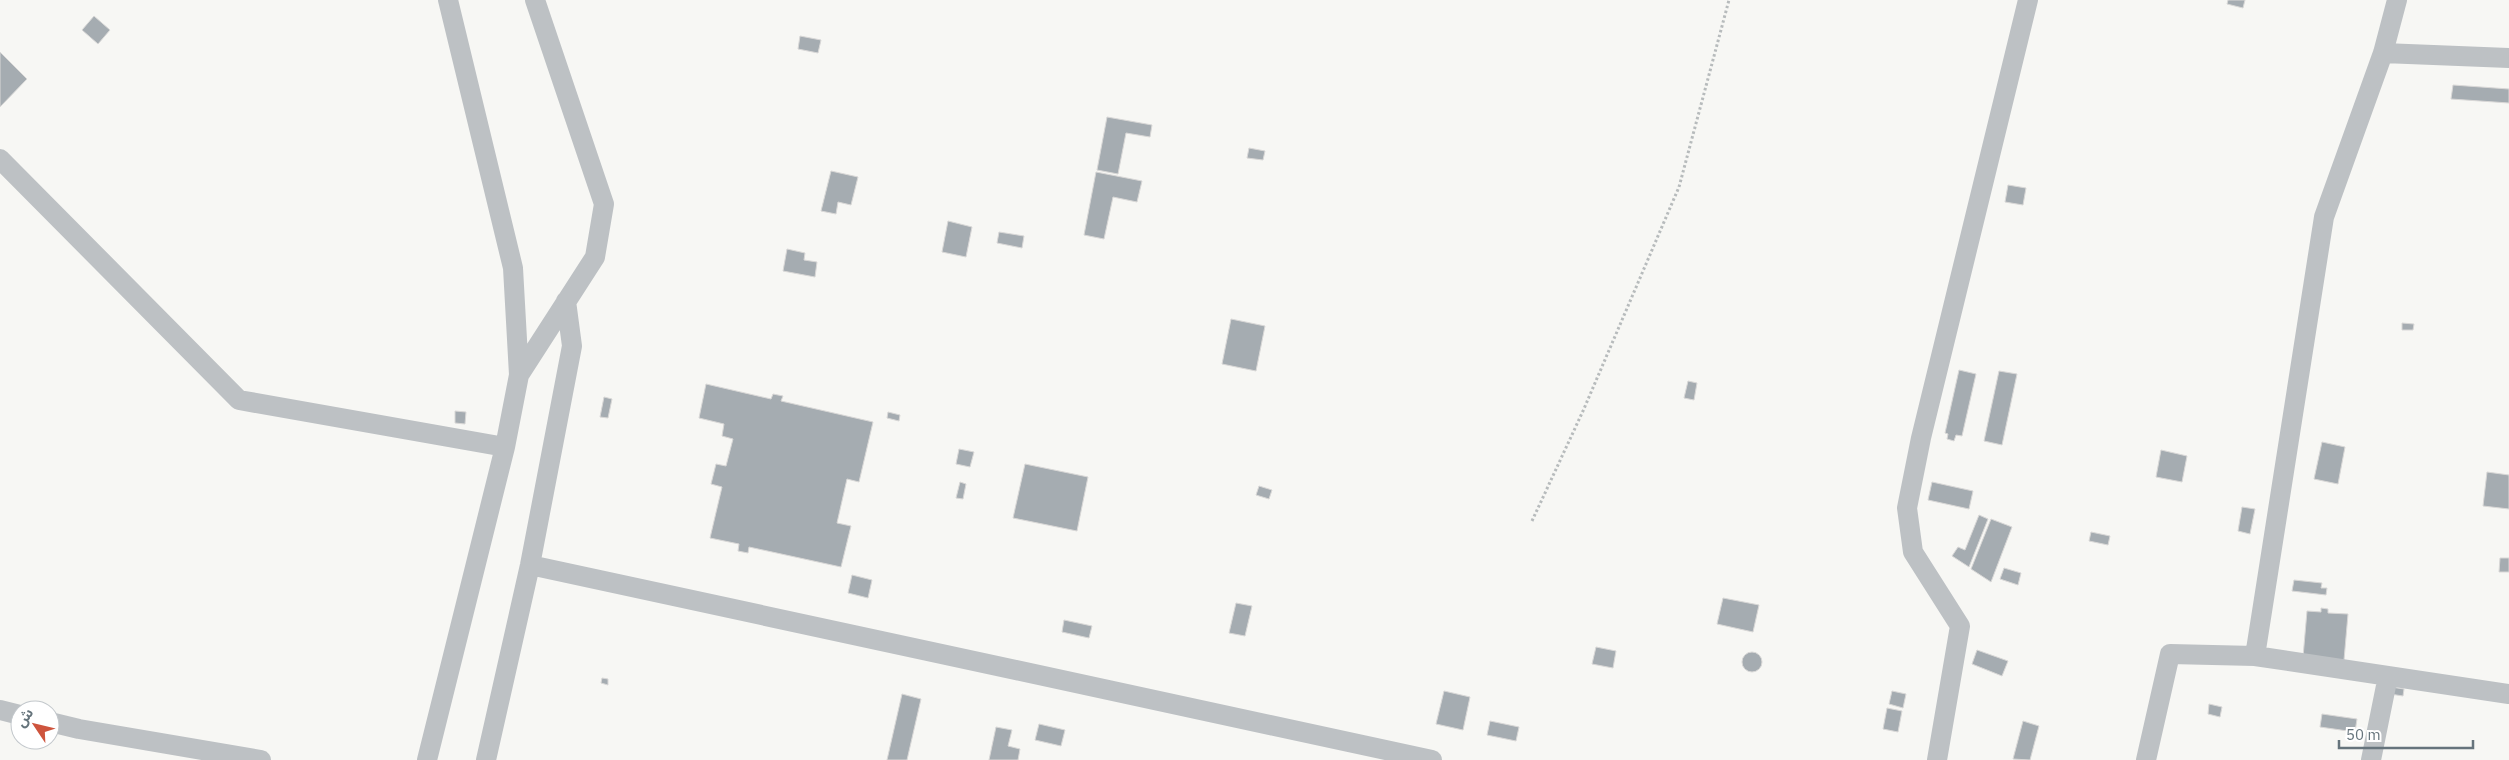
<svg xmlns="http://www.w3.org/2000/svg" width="2509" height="760" font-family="'IBM Plex Sans','Noto Sans Arabic',sans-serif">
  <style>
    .building { fill: #a5acb1; stroke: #d9d8d7 }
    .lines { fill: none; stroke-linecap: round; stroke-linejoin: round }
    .path { stroke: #b7bbbc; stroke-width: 3; stroke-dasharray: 2.5 2.5; stroke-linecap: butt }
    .minor { stroke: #bdc1c4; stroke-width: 20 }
  </style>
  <rect width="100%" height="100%" fill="#f7f7f4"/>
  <path class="building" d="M2228,0H2245L2243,8L2227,4Z
    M94,16L110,30L98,44L82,30Z
    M800,36L821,40L818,53L798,49Z
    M0,52L27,79L0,107Z
    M2453,85L2509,89V103L2451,99Z
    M1107,117L1152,125L1150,137L1126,133L1118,174L1097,170Z
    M1249,148L1265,151L1263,160L1247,158Z
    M831,171L858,177L851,205L838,202L836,214L821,211Z
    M1096,172L1142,181L1137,202L1113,197L1104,239L1084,235Z
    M2008,185L2026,188L2023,205L2005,202Z
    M948,221L972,227L966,257L942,252Z
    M999,232L1024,236L1022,248L997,243Z
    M787,249L805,253L804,260L817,262L815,277L783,271Z
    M1231,319L1265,326L1256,371L1222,364Z
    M2402,323L2414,324L2413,330H2402Z
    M1959,370L1976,374L1962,436L1956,435L1954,441L1947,439L1948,434L1945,433Z
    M1999,371L2017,374L2002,445L1984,441Z
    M1688,381L1697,383L1694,400L1684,398Z
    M706,384L771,399L773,394L783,396L781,401L873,422L859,482L847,479L837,523L851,526L841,567L749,547L748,553L738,551L739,544L710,538L722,487L711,484L716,464L726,466L733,439L722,436L724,424L699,418Z
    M604,397L612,399L608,418L600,417Z
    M455,411L466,412L465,424L455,423Z
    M888,412L900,415L899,421L887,418Z
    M2322,442L2345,447L2338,484L2314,479Z
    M959,449L974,452L970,467L956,464Z
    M2161,450L2187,456L2182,482L2156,477Z
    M1025,464L1088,477L1077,531L1013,518Z
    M2487,472L2509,475V509L2483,506Z
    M960,482L966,484L963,499L956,498Z
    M1932,482L1973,491L1969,509L1928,500Z
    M1259,486L1272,490L1269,499L1256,495Z
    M2242,507L2255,509L2250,534L2238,531Z
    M1979,515L1988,519L1969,567L1952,556L1958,547L1965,550Z
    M1991,519L2012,527L1991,582L1971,569Z
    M2091,532L2110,536L2108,545L2089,541Z
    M2500,558H2509V572H2499Z
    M2004,568L2021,573L2018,585L2000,579Z
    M852,575L872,580L868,598L848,593Z
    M2294,580L2322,583L2321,588H2327L2326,595L2292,591Z
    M1723,598L1759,605L1753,632L1717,624Z
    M1236,603L1252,606L1245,636L1229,633Z
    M2321,608L2328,609V613L2348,614L2344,660L2303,657L2307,611L2321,612Z
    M1064,620L1092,626L1089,638L1062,632Z
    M1596,647L1616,651L1613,668L1592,664Z
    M1977,650L2008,661L2002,676L1972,664Z
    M1742 662a10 10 0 1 1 20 0a10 10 0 1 1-20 0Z
    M602,678L608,679V685L601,683Z
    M2391,687L2404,689L2403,696L2390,694Z
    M1444,691L1470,697L1463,730L1436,724Z
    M1892,691L1906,694L1903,708L1889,704Z
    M902,694L921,699L907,760H887Z
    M2209,704L2222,707L2220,717L2208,714Z
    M1887,708L1902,711L1898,732L1883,729Z
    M2322,714L2357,719L2355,732L2320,727Z
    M1490,721L1519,727L1516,741L1487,735Z
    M2023,721L2039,726L2030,760L2013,759Z
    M1039,724L1065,730L1061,746L1035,740Z
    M996,727L1012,730L1008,746L1020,749L1018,760H989Z"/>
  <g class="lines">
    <path class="path" d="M1532,521L1583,411L1679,187L1729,0"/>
    <path class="minor" d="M2383,53L2509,58
      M0,159L239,400L505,447
      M519,375L595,257L604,204L535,0
      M530,565L1432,760
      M2255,656L2509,694
      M0,710L20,715
      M50,722L79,729L261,760
      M427,760L505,447L519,375L513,268L448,0
      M486,760L530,565L572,346L566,301
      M1937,760L1960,626L1913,552L1907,508L1921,438L2028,0
      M2146,760L2170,654L2255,656L2324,217L2383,53L2397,0
      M2371,760L2388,676"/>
  </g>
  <g transform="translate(35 725) rotate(305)"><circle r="24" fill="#ffffff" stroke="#c2c7cb"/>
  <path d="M0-4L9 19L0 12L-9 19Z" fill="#ce543d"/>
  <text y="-8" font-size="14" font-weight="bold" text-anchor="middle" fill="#66747c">ش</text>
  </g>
  <path d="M2339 740v8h134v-8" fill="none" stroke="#66747c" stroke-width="2.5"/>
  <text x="2346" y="740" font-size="15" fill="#66747c" stroke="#ffffff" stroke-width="4" paint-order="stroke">50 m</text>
</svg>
